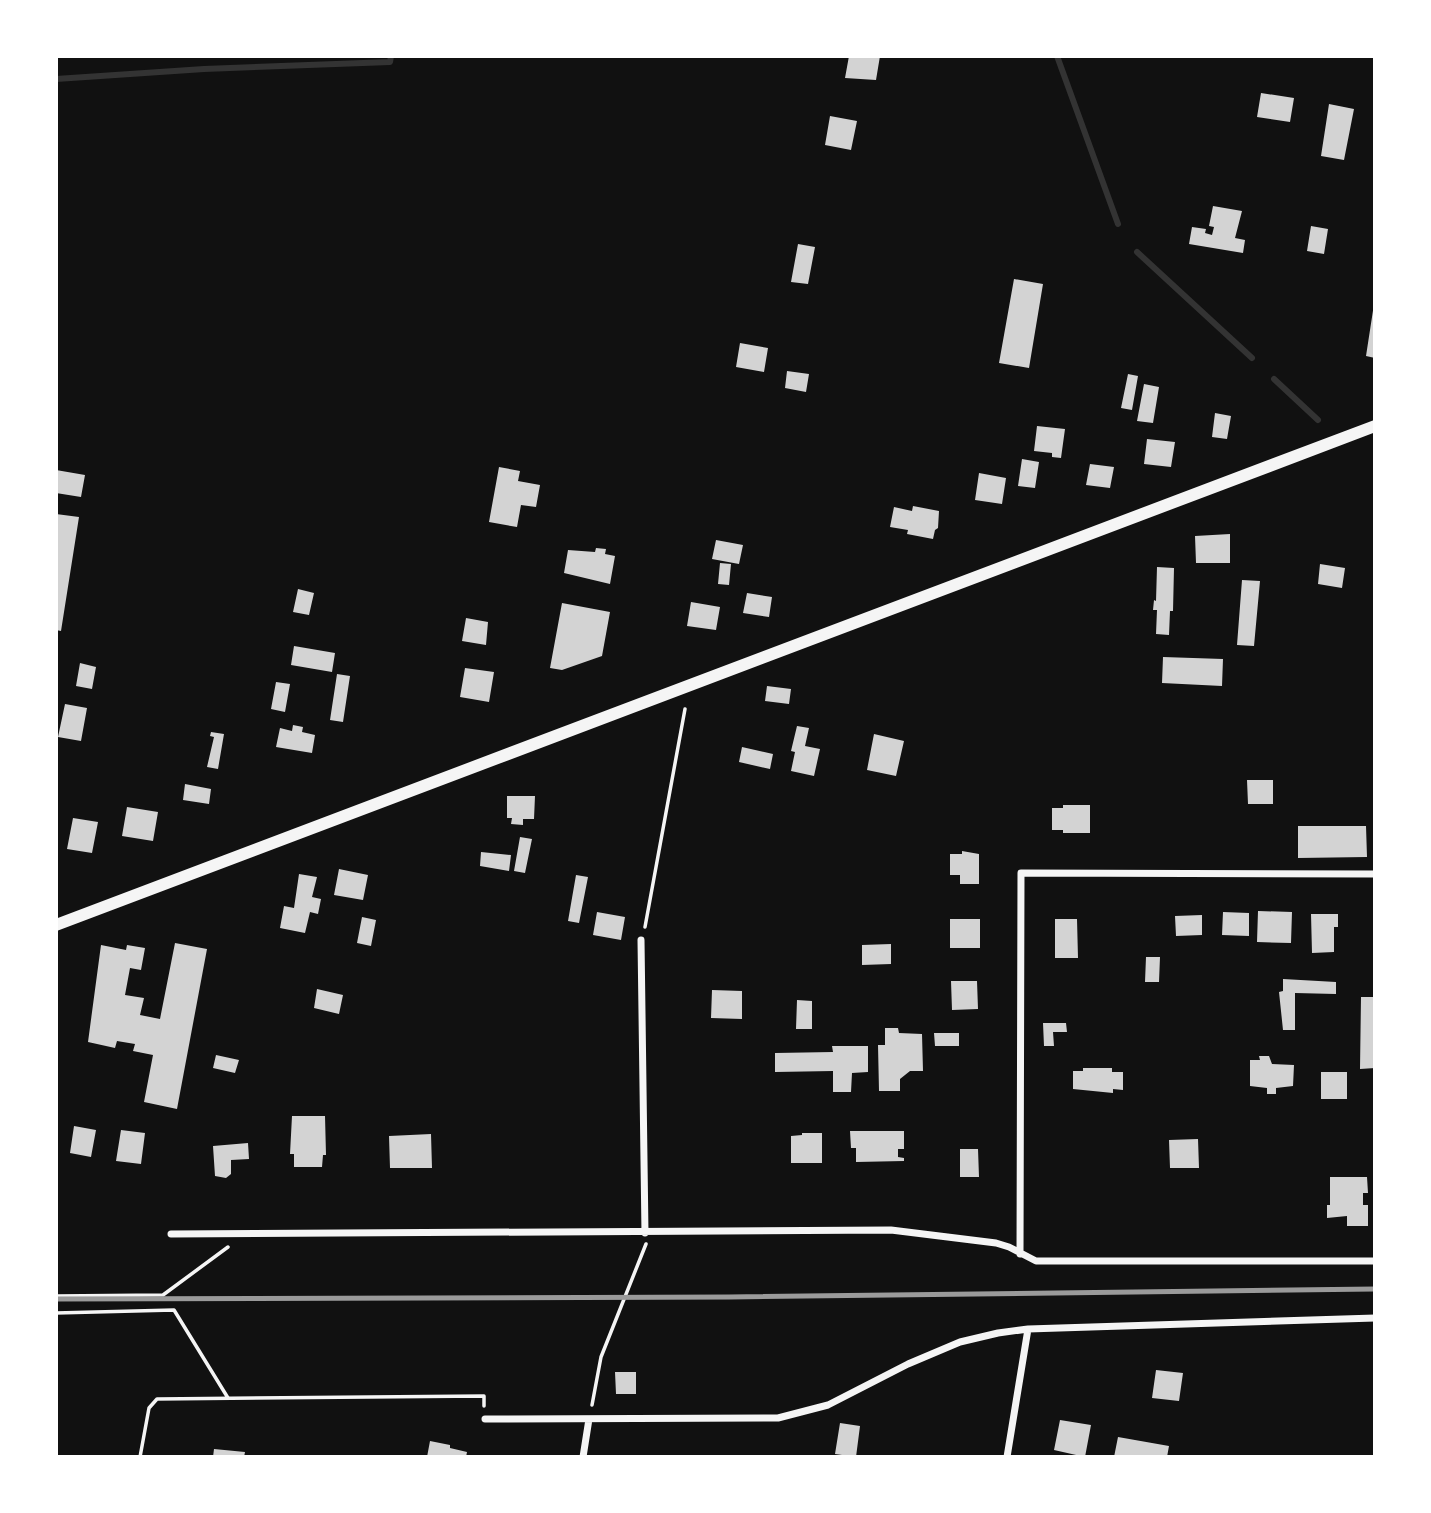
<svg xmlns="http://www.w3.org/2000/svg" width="1431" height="1513" font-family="'Public Sans',sans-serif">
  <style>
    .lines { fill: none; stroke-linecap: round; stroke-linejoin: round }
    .stream { stroke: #333; stroke-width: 6 }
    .building { fill: #d3d3d3 }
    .path { stroke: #f5f5f5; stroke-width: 3.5 }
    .minor { stroke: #f5f5f5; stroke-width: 7 }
    .tertiary { stroke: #f5f5f5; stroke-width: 12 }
    .rail { stroke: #9a9a9a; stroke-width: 5 }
  </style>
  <rect width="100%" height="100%" fill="#111"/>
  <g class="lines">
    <path class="stream" d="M1057,56L1118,224
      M56,79L204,69L390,62L391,56
      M1137,252L1252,358
      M1274,379L1318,420"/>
  </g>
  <path class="building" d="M849,56H880L876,80L845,78Z
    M1261,93L1294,98L1290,122L1257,117Z
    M1329,104L1354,109L1344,160L1321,156Z
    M830,116L857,121L851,150L825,145Z
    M1213,206L1242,211L1235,238L1245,240L1243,253L1189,244L1192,227L1206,229L1205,233L1212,235L1214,227L1209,226Z
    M1311,226L1328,229L1324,254L1307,251Z
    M798,244L815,247L808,284L791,282Z
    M1014,279L1043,284L1029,368L999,363Z
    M1374,304H1375V358L1366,356Z
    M740,343L768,348L764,372L736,367Z
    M787,371L809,374L806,392L785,388Z
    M1128,374L1138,376L1132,410L1121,408Z
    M1144,384L1159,387L1153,423L1137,421Z
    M1215,413L1231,416L1227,439L1212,437Z
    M1037,426L1065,429L1061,458L1052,457V453L1034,451Z
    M1147,439L1175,442L1171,467L1144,464Z
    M1022,459L1039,462L1035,488L1018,486Z
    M1090,464L1114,467L1110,488L1086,485Z
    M499,467L520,471L518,481L540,485L536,507L521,505L517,527L489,522Z
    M56,470L85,475L81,497L56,493Z
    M979,473L1006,478L1002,504L975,500Z
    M913,506L939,511L938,528L935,530L933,539L907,534L908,530L890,527L894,507L912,511Z
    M56,514L79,517L61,631L56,630Z
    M1230,534V563H1196L1195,536Z
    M716,540L743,545L739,564L712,559Z
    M596,548L606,549L605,554L615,556L610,584L564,573L568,550L595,552Z
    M720,563L731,564L729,585L718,584Z
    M1320,564L1345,568L1342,588L1318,584Z
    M1157,567L1174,568L1173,611H1170L1169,635L1156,634L1157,610H1153L1154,600L1156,601Z
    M1242,580L1260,581L1254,646L1237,645Z
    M298,589L314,593L309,615L293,612Z
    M747,593L772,597L769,617L743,613Z
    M691,602L720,607L716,630L687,626Z
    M562,603L610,612L602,656L562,670L550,668Z
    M466,618L488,622L486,645L462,641Z
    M294,646L335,653L332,672L291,665Z
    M1163,657L1223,659L1222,686L1162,683Z
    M80,663L96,667L92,689L76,686Z
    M465,668L494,672L489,702L460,697Z
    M337,674L350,676L343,722L330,720Z
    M276,682L290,684L285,712L271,709Z
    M767,686L791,689L789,704L765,701Z
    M65,704L87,708L81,741L58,737Z
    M293,725L303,727L302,732L315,735L312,753L276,747L280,728L292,731Z
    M797,726L809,728L805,746L820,749L814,776L791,771L795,752L791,751Z
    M211,732L224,734L218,769L207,767L214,737L210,736Z
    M874,734L904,741L896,776L867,770Z
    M742,747L773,754L770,769L739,762Z
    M1247,780H1273V804H1248Z
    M185,784L211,789L209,804L183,800Z
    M507,796H535L534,819H523V825L511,824L512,818H507Z
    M1063,805H1090V833H1063V830H1052V808H1063Z
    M127,807L158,812L153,841L122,836Z
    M73,818L98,822L92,853L67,849Z
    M1298,826H1366L1367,857L1298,858Z
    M520,837L532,839L525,873L514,871Z
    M962,851L979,854V884H960V875H950V854H962Z
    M481,852L511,855L509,871L480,866Z
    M339,869L368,875L363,900L334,895Z
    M299,874L317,877L312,897L321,899L318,914L310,912L305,933L280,928L284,906L294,908Z
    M576,875L588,877L579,923L568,921Z
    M1258,911L1292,912L1291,943L1257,942Z
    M597,912L625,917L621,940L593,935Z
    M1223,912L1249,913V936L1222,935Z
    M1311,914H1338V927H1334V952L1312,953Z
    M1202,915V935L1176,936L1175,916Z
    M362,917L376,920L371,946L357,943Z
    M950,919H980V948H950Z
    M1055,919H1077L1078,958H1055Z
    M175,943L207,949L177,1109L144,1102L153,1055L133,1051L135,1044L117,1041L115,1048L88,1042L101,945L126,950L127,945L145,948L141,970L130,968L125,995L144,998L140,1015L160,1019Z
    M891,944V964L862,965V945Z
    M1146,957H1160L1159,982H1145Z
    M1283,979L1336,982V994L1295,993V1030H1283L1279,992L1283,991Z
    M951,981H977L978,1009L952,1010Z
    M317,989L343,995L339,1014L314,1008Z
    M712,990L742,991V1019L711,1018Z
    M1361,997H1375V1068L1360,1069Z
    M797,1000L812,1001V1029H796Z
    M1043,1023H1066L1067,1032H1053L1054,1046H1044Z
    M885,1028H898L899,1033L922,1034L923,1071H910L900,1079V1091H879L878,1045H885Z
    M934,1033H959V1046H935Z
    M832,1046H868V1072L852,1073L851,1092H833V1071L775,1072V1053L833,1052Z
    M216,1055L239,1060L235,1073L213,1068Z
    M1259,1056H1269L1272,1064L1294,1065L1293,1086L1276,1088V1094H1267V1088L1250,1086V1060H1260Z
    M1083,1068H1112V1072H1123V1090L1113,1089V1093L1073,1089V1071H1083Z
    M1321,1072H1347V1099H1321Z
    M292,1116H325L326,1155H323L322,1167H294V1154H290Z
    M74,1126L96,1130L91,1157L70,1153Z
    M121,1130L145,1133L141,1164L116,1161Z
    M850,1131H904V1149H898V1157L904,1158V1161L856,1162V1148H851Z
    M802,1133H822V1163H791V1136L802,1135Z
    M431,1134L432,1168H390L389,1136Z
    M1198,1139L1199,1168H1170L1169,1140Z
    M248,1143L249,1159L231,1160V1174L226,1178L215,1176L213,1146Z
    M960,1149H978L979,1177H960Z
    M1330,1177H1367L1368,1193H1363V1205H1368V1226H1347V1216L1327,1218V1205H1330Z
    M1156,1370L1183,1373L1179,1401L1152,1398Z
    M615,1372H636V1394H616Z
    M1060,1420L1091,1425L1085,1457L1054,1450Z
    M840,1423L860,1426L856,1457L835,1454Z
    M1118,1437L1169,1446L1167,1457H1114Z
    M430,1441L450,1445V1448L467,1452L466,1457H427Z
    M214,1449L245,1452L244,1457H213Z"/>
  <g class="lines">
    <path class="path" d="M645,927L685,709
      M56,1296L163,1295L228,1247
      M56,1313L174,1310L228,1398
      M592,1405L601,1357L646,1244
      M140,1457L149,1408L157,1399L484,1396V1406"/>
    <path class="minor" d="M641,940L645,1233
      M171,1234L891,1230L996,1243L1009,1247L1036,1261H1375
      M1020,1254L1021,873L1375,874
      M485,1419L778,1418L828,1405L908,1364L960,1342L998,1333L1028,1329L1375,1318
      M583,1457L589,1419
      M1007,1457L1028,1329"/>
    <path class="tertiary" d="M56,925L1375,426"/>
    <path class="rail" d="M56,1299L729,1297L1375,1289"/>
  </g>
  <rect width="1431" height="1513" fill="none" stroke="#ffffff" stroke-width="116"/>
</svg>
